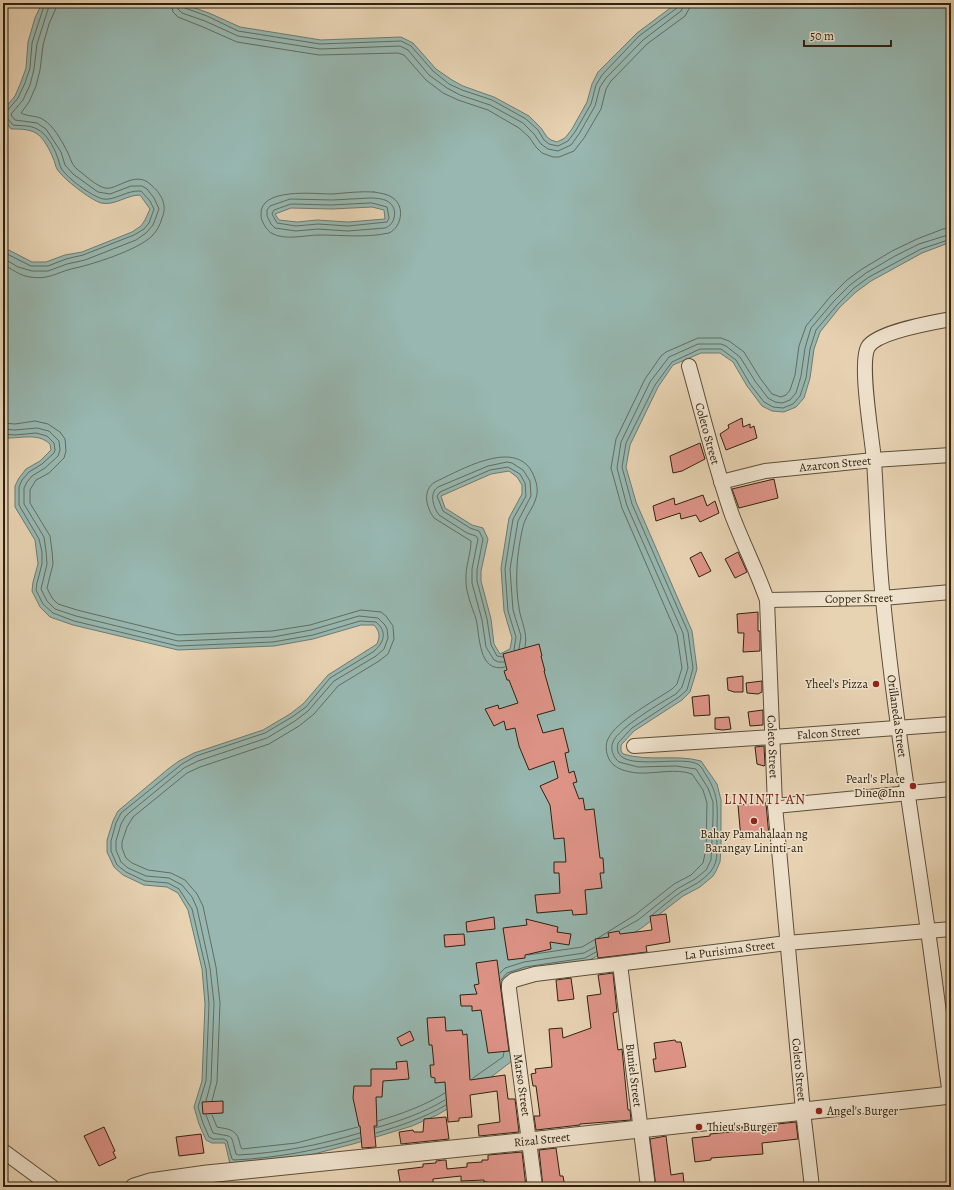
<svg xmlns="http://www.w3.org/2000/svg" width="954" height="1190" font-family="Alegreya,serif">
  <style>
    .water { fill: #97b7b0; stroke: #6d7b70; fill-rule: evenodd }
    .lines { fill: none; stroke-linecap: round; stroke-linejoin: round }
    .shore { stroke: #636c60; stroke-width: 1 }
    .building { fill: #de9387; stroke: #2f220f }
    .minor-casing { stroke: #5d4e38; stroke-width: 16 }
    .tertiary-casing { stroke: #5d4e38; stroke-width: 19 }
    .minor { stroke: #efe2cd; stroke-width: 14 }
    .tertiary { stroke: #efe2cd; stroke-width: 17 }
    .poi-dot { fill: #8f2418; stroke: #efe2cd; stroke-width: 1.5 }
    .labels { text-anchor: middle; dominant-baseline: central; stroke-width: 3; stroke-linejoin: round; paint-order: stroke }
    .street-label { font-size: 12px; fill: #2f220f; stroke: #efe2cd }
    .poi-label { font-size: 12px; fill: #2f220f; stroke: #efe2cd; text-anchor: end }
    .quarter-label { font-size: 14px; letter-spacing: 1px; fill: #7a1f14; stroke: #efe2cd }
  </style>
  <rect width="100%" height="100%" fill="#e7d2b2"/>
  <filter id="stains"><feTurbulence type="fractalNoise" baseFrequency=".005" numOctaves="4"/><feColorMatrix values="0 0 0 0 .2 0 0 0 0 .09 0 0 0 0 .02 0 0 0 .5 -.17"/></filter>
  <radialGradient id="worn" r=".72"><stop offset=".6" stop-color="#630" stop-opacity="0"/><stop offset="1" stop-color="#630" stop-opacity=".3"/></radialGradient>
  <path class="water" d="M42,3H181L209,13L240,27L321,40L401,37L413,43L436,69L452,80L463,86L494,97L529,116L541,128L547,137L551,140L557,142L565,138L572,129L587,102L592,84L598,72L637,33L677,3H951V242L922,253L871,281L856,292L840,307L820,332L814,349L810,378L804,398L796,407L784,412L772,411L762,406L747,386L733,362L720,353H701L673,365L658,387L630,445L626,467L636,502L692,631L697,669L690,692L682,700L634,731L621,745V751L623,754C649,762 676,754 701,761L717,784L721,800V849L720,862L716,871L713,876L700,887L683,896L643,927L597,956L586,962L508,977L512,1061L456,1104L437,1115L412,1126L353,1144L298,1158L230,1164L225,1143H212L206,1140L199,1124L194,1107L202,1081L205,1004L202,969L188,910L178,893L167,887L144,885L123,875L114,867L107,852V840L113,821L118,811L168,769L179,761L194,753L263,730L290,714L303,704L328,675L377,644C380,636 380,632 374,625H361L313,639L274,646L178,650L73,625L50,617L40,607L32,591L33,582L38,564L35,540L15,507V486L19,478L26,469L40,461L51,450L50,444C37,432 20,439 3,438V247L32,262H46L65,255L82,252L132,232L141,226L145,220L150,209L140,195C126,195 115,206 101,203C91,200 63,179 57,169C55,166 55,161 53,158C50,150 43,137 36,133C29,129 19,129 11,129L3,118L5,108L15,96L21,82L26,68L28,42L35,18ZM372,207L384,210L385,219L348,222L317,220L297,222L279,220L275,214L291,208L332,209ZM509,471L517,477L522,485V494L509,518L501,568L504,611L512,638L510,649L500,654L494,644L491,619L481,581V571L488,539L483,528L472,525L445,508L441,496L491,474Z"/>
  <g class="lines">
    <path class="shore" d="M171,3L173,12L178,17L203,27L237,42L319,55L398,53L404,55L426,80L443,93L458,100L488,110L519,128L529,137L536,147L542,153L553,157H559L574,151L584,138L601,109L606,89L611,81L647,44L685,16L689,9L690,3
      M177,3L178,9L182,13L205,21L238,36L320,49L400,46L408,50L429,75L447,88L460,95L490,105L523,123L534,134L541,144L548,149L558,151L571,145L579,134L595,106L600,87L606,78L643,40L681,11L683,7L684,3
      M182,3V6L185,8L207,16L238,31L320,44L401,41L411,46L433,71L449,84L462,90L492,100L526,119L538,130L544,140L549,144L558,146L568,141L575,132L591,104L596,85L602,75L639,36L677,8L679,3
      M3,112L7,111L18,98L25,83L30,68L32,43L45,3
      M3,117L7,118L13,125C21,126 30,125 37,129C46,133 54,147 57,156C59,160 59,164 61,168C67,178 91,196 103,199C115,201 126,190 141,191L150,201L154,209L149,223L144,229L134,235L83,255L66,259L48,266H31L3,252
      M374,192C380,193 388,194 393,198C405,206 402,227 389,233C366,238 342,235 319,235C305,235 285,241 271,233C266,229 261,221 261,215C259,187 315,194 332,194C346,193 360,191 374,192Z
      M371,198C377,198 386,199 390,203C398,210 395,225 385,228L348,231L318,229L296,231L275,228L271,224L267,216V210L270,206L290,199L332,200Z
      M372,203L387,207L389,218L387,222L348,226L318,224L296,226L277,223L272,214L274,210L291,204L331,205Z
      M3,258L18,267L32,271H48L67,264L85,260L136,240L146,233L153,225L159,209L154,198L147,189L142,186H131L110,194L98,192L73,174L65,165L61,152L46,129L37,123L15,120L11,115L12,113L23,100L30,85L34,69L37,44L50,3
      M3,264C11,269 21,276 30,277C48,280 56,273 71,269C91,265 138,250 152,236C157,231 160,225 162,218C168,205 161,193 150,184C135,170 116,191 105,188C97,186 88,178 82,173C70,165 72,160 66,149C60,138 54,127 44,120C37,115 28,117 21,113L29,102L36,86L40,70L43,45L49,24L56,8V3
      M3,423L15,424L35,421L48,424L60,432L65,439L66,451L64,458L49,473L36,480L30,490V503L50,536L52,551L53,564L47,588L52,598L58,604L77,610L178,635L272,631L310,625L361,610L381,612L386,616L393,626L394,639L388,654L379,661L338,686L314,714L299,726L269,744L200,767L187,773L133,817L127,827L122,842V848L126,858L132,863L148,870L171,873L185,880L197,894L203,906L216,967L220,1003L217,1082L212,1101
      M3,429L15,430L37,428L49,431L59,441L60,450L58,456L45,468L32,476L27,482L24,488V504L44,537L46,551L47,564L41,589L47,601L55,609L76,616L178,641L273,637L311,630L359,616L378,618L385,625L387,629L388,638L384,649L376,656L334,681L308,711L295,721L267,738L198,761L184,768L129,813L125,817L121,824L116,841V850L121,862L128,868L146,876L169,878L182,885L192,897L197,908L210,968L214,1003L211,1082L206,1101
      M3,434L15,435L36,433L47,436L54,443L55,450L54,453L42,464L29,472L22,480L19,487V505L39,539L42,552V564L37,583L36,590L43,604L53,613L74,621L178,646L273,642L313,635L360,621L376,622C388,632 384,643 373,652L330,678L306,707L292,717L265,733L196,756L182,764L121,813L116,823L111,841V851L117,865L126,872L145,881L168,883L179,889L192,909L206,969L209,1004L206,1081L198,1107L203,1123L209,1137L213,1139H224L227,1141L232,1159L234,1160C277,1158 319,1150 360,1138
      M503,657L497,656L491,645L487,619L477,581V570L483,539L479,531L470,528L443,511L437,496L440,492L490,470L508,467L520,474L525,483L526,496L513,519L505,569L508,611L516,637L514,650
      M504,662H499L494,660L486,647L482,620L472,583V569L478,539L476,536L467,533L439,515C433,507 429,493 438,487L488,466L507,462L512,463L523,470L530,481L531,496L518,521L510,569L513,610L521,636L519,649
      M505,667C478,674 480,635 476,619C472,607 466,593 466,581C465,567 471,554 471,541L434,518C426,507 422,490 435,482C459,471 514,438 532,472C536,480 539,489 536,498C534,507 527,514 524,523C521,533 517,557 517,568C516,581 517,596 519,608C521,622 528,632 525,647
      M652,915C662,907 671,899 681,892C692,886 703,881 711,871C720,860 716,846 717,833C717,810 720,796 706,775C704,772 702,767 699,765C683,753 610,776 618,743L632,728L679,697L687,690L693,668L688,632L632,504L622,467L626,443L655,385L672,362L700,349H721L736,360L750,384L764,402L773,407L783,408L793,404L800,396L806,378L810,349L816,330L837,305L854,288L869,277L921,249L951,239
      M620,930L638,920L677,889L695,879L706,870L711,860L713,819V802L708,788L696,769L676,766L638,767L619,762C613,757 610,749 613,742C618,728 662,702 676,694L682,687L688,668L683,633L627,506L617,468L621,442L650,382L669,357L698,344H721L726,346L740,357L755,381L768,398L775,402L782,403L790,400L796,393L801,376L805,348L811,328L834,301L850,285L866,273L895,256L919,244L951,234
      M598,938L635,915L674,884L691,875L703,863L706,849L707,803L703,790L692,774C676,768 655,774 638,773C627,772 614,769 609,759C606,753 605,745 608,739C616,721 656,700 672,689L677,684L682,668L677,635L622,508L611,468L616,439L645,379L661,356L666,352L698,338H721L729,341L744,352L760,378L772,394L781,397L786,395L790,390L795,375L799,346L806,326L830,297L847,280L862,269L892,251L917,239L943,229L951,228
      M528,955L582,947L594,940
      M500,973L505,968L524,962L584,953L595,947
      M501,980L507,973L525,967L585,958L596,952
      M473,1078L503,1057L504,1052
      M206,1115L213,1133C235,1138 230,1132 236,1154L238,1155C279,1153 320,1145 360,1133
      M212,1115L217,1127C227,1129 236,1129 239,1140C240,1144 240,1146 242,1149L296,1143L358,1127
      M378,1121C401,1114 424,1106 445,1093
      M375,1128C400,1121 423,1113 445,1100
      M376,1133C400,1126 424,1118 446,1105"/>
  </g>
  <path class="building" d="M742,418L743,427L750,424V428L754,426L757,438L726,450L720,434L729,428L728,425Z
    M700,443L705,459L682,471L673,473L670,456Z
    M774,479L778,498L739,508L732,489Z
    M703,495L707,506L715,501L719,513L700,522L696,515L681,519L680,513L656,521L653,506L674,498L675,505Z
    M701,552L711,571L699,577L690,558Z
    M738,552L747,572L735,578L725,559Z
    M758,612V631H760V651L743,652L744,633H738L737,614Z
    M539,644L542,656H541L545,671H544L555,710L537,715L543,733L563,728L569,752L565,753L569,773L574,771L577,782L573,783L579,799L583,798L585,810L594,809L600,858H603L604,873H600L602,888L585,890L587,914L573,915L572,910L537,913L535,895L560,893L559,873H554V862H566L564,838L554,839L550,805L540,786L558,778L554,761L529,770L519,746L515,728L506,730L504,721L494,726L485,709L498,705L499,709L518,703L509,680H507L504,671L507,670L503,654Z
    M743,676V692H734L728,690L727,678Z
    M762,681V692L758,694L747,693L746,683Z
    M709,695L710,715L694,716L692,697Z
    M763,710V725L750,726L748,712Z
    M729,717L731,729L723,730L715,729V718Z
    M764,746L765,765L764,766L757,764L755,747Z
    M766,803L769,837L741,839L738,805Z
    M666,914L670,942L646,946L647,952L598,958L595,939L609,937L608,933L619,931L620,934L652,930L650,916Z
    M494,917L495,929L467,932L466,922Z
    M526,919L558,927L557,932L571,934L569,945L550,942L551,949L525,955V958L508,960L503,928L527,925Z
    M464,934L465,945L445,947L444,935Z
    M497,960L509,1051L488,1053L481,1010L472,1011V1006H461L460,995L477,994L474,985L479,984L476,963Z
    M613,973L617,1012L613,1013L618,1050L622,1049L628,1110H630L631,1120L580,1124V1125L536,1130L534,1116H540L536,1086H533L531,1074L536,1073L535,1069L552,1067L549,1029L562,1028L563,1038L591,1028L587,996L601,994L598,975Z
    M571,978L574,999L558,1001L556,980Z
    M445,1017L446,1031L462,1030L463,1035L467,1034L470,1080L505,1075L508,1099H515L519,1132L479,1136L478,1125L500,1122L497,1091L470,1095L472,1117L459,1118V1121L448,1122L445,1082L435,1083V1078L431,1077L430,1065H434L432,1045H429L427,1018Z
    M410,1031L414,1040L401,1046L397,1038Z
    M675,1040L676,1042H681L686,1067L655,1072L653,1059H656L654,1043Z
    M407,1061L409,1079L383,1081L382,1097H376L377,1126H374L376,1147L362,1148L360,1126H359L353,1098L354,1086H371V1069H397L396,1062Z
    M223,1101V1113L203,1114L202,1102Z
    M446,1117L449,1139L401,1144L399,1132L413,1130L414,1132H423L424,1119Z
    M796,1122L798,1139L762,1143L763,1154L711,1158V1160L695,1162L692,1138L710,1136V1134L740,1131V1128Z
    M104,1127L115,1151L113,1152L116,1158L99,1166L84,1136Z
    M201,1134L204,1153L179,1156L176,1137Z
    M666,1136L671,1175L683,1173L684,1184L656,1187L650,1139Z
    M556,1148L560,1176H563L565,1187H543L539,1150Z
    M522,1152L526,1187H488L487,1182H484V1180L461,1181V1176L433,1179V1187H401L398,1170L423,1167V1164L436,1163V1161L444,1160H446L447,1169L467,1167V1163L482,1162V1160H488V1155Z"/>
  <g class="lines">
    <defs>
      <g id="minor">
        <path id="s1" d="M689,366C703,416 715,466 732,515C743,544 757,571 767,600L775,806L803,1111L812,1187"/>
        <path id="s2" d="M721,482L765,471L874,460L951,455"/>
        <path id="s3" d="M767,600L883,598L951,592"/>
        <path id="s4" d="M634,746L773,737L951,724"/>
        <path d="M775,806L951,789"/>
        <path id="s5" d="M620,964L648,1187"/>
        <path d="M950,1095C942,1040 936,986 928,931C912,821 894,711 883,600C878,554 877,507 874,460C872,437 859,364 868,347C877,332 934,322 951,319"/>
        <path d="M3,1151L52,1187"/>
        <path id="s6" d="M535,1187L509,989V984L514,980L535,974L787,943L951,929"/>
      </g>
      <g id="tertiary">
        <path id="s7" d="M134,1187L150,1182L207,1174L539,1140L951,1095"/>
      </g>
    </defs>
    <use href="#minor" class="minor-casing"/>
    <use href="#tertiary" class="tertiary-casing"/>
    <use href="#minor" class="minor"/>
    <use href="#tertiary" class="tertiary"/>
  </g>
  <g class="poi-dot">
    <circle cx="876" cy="684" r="4"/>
    <circle cx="913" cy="786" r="4"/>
    <circle cx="754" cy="821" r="4"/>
    <circle cx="819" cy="1111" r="4"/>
    <circle cx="699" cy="1127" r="4"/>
  </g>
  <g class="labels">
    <g class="street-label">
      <text stroke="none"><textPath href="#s1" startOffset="70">Coleto Street</textPath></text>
      <text stroke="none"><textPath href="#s2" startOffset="116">Azarcon Street</textPath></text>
      <text stroke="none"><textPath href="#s3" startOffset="92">Copper Street</textPath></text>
      <text transform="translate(897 716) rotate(82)">Orillaneda Street</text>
      <text stroke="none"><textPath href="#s4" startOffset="195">Falcon Street</textPath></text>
      <text stroke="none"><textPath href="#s1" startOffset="394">Coleto Street</textPath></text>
      <text stroke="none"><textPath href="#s6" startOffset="429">La Purisima Street</textPath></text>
      <text stroke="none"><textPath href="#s1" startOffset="718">Coleto Street</textPath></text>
      <text stroke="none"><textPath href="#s5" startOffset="112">Buniel Street</textPath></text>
      <text transform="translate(522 1085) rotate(82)">Marso Street</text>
      <text stroke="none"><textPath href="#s7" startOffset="411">Rizal Street</textPath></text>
    </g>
    <g class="poi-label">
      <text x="868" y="684">Yheel's Pizza</text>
      <text x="905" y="779">Pearl's Place<tspan x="905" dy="14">Dine@Inn</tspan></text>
      <text x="754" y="834" text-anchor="middle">Bahay Pamahalaan ng<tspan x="754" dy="14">Barangay Lininti-an</tspan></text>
      <text x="827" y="1111" text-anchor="start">Angel's Burger</text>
      <text x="707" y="1127" text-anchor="start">Thieu's Burger</text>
    </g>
    <g class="quarter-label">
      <text x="765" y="799">LININTI-AN</text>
    </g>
  </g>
  <rect width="954" height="1190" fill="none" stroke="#e7d2b2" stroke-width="16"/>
  <rect x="4" y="4" width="946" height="1182" fill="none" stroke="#2f220f" stroke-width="2"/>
  <rect x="8" y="8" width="938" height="1174" fill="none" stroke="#2f220f"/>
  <path d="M804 40v6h87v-6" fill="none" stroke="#2f220f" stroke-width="2"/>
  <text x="810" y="40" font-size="12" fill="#2f220f" stroke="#efe2cd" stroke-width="3" paint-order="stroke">50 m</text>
  <rect width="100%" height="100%" filter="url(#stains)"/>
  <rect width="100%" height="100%" fill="url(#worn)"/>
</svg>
